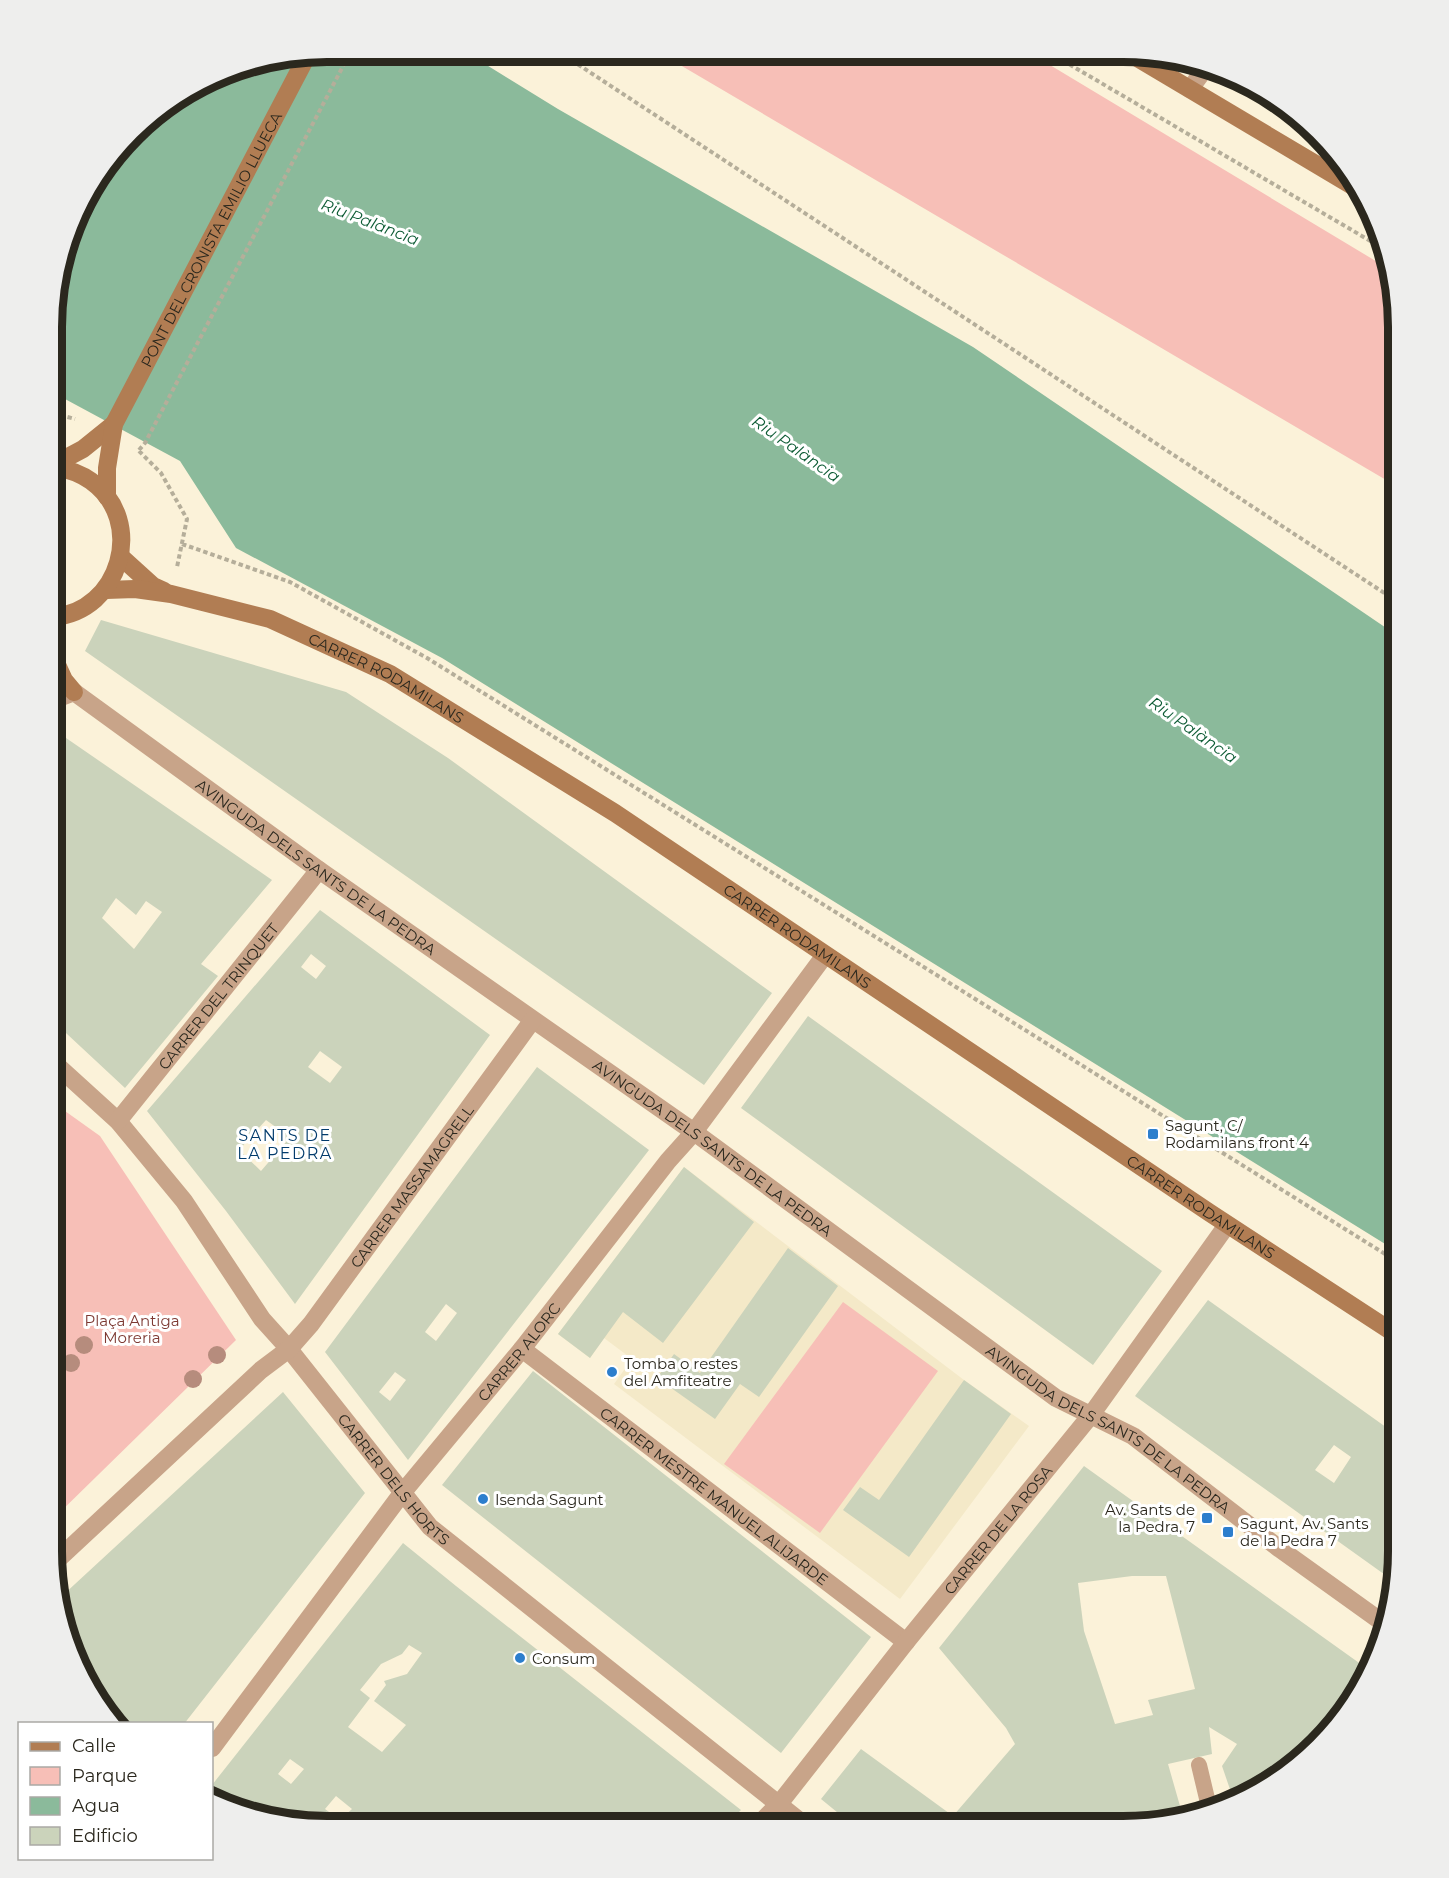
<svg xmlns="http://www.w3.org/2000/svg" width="1449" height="1878" font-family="Montserrat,sans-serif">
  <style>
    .built { fill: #f4e9c8 }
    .green { fill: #f7bfb7 }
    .water { fill: #8bba9b }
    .building { fill: #cbd3bb; fill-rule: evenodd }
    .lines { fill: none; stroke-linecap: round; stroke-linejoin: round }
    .path { stroke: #b5ae9a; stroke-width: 4; stroke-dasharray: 4.5 3; stroke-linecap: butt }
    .lane { stroke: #c8a489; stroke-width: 16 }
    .street { stroke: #c8a489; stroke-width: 18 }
    .secondary { stroke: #b17d53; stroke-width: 18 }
    .tree { fill: #b68c7d }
    .poi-dot { fill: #2c7ecd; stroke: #fff; stroke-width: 2 }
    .labels { text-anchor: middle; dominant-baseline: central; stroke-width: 6; stroke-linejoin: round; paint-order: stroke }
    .street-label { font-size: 15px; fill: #2b281e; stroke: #fff }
    .poi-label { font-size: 15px; fill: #2b281e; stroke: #fff; text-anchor: start }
    .park-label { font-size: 15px; fill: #7d3932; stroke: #fff }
    .water-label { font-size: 16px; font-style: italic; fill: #0c5b34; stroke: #fff }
    .neighbourhood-label { font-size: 16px; letter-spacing: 1.5px; fill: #023b6c; stroke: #fff }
    .rim { fill: none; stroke: #2b281e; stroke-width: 8 }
  </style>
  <rect width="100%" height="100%" fill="#fbf2d9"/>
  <path class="built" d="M684,1167L964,1380L1029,1426L900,1599L614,1384L632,1359L604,1338L590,1358L558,1334Z"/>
  <path class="green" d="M658,52L1030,53L1384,266L1398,326V487Z
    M58,1106L100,1136L236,1340L51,1521L52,1117Z
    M843,1302L938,1371L820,1533L724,1464Z"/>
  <path class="water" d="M327,51H464L558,109L973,347L1398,636V1252L442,658L236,548L180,461L65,399L53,397V290L88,189L145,119L238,66Z"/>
  <path class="building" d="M101,620L346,692L448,758L772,993L704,1085L85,651Z
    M53,729L272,880L201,964L218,976L125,1088L52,1020ZM116,898L136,915L146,901L162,912L134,949L102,918Z
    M320,910L490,1035L295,1304L226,1211L147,1111ZM311,954L326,966L316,979L301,967ZM320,1051L342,1067L330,1083L308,1067ZM266,1120L284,1133L286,1142L261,1171L239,1150Z
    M808,1016L1162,1271L1093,1365L741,1108Z
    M537,1067L649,1150L408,1460L325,1352ZM446,1304L457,1313L436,1341L425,1332ZM395,1372L406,1380L390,1401L379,1392Z
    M684,1167L754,1222L663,1343L623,1312L590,1358L558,1334Z
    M788,1248L838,1286L759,1397L740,1384L715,1419L657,1378L674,1354L700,1373Z
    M1208,1300L1397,1435V1570L1395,1582L1135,1396ZM1334,1445L1351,1457L1334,1483L1315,1470Z
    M533,1371L871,1637L781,1753L442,1485Z
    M964,1380L1011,1414L909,1557L843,1510L860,1487L879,1500Z
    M283,1392L365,1493L184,1724H113L80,1674L62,1596Z
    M1084,1466L1369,1670L1352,1704L1304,1758L1245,1798L1234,1801L1222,1766L1237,1744L1209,1727L1212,1754L1168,1764L1182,1813L1123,1827L854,1826L821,1799L861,1749L953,1816L1015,1744L1006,1728L939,1648ZM1132,1576H1166L1195,1689L1148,1700L1153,1715L1115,1724L1084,1631L1078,1583Z
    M403,1543L456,1586L741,1810L725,1826L291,1825L275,1814L273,1818L212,1795V1785ZM409,1645L422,1653L407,1674L384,1681L386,1685L374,1701L406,1725L382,1752L348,1727L370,1698L360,1690L381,1664L402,1654ZM290,1759L304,1769L291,1784L278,1774ZM336,1796L352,1809L340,1820L325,1809Z"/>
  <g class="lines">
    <path class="path" d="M559,52L1398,602
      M1050,53L1379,246
      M53,413L75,419
      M139,450L145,443L351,51
      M139,451L161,473L187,519L177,567
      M182,544L290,582L427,658L1398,1262"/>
    <path class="lane" d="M1199,1765L1209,1807"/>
    <g class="street">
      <path d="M1190,89L1207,66"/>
      <path id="s1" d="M53,700L74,692L319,870L694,1132L1056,1398L1133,1436L1280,1549L1386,1625"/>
      <path id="s2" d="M52,1061L118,1121L184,1201L262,1319L289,1349L430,1527L806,1826"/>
      <path id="s3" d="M118,1121L319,870"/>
      <path id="s4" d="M522,1349L906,1642"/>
      <path id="s5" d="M54,1563L261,1370L289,1349L311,1324L532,1021"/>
      <path id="s6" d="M212,1748L403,1492L522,1349L668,1161L694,1132L825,955"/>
      <path id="s7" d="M757,1826L779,1804L906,1642L1091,1415L1227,1225"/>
    </g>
    <g class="secondary">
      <path d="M1129,53L1356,188"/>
      <path d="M53,465L83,449L114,424"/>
      <path id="s8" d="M107,497V468L114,424L308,54"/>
      <path d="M121,557L153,586L164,591"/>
      <path id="s9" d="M106,590L135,589L171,594L270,619L390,674L615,813L1210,1213L1397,1335"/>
      <path d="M53,617C120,612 147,521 91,481C80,473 67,469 53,466"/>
      <path d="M53,656L64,680L74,692"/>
    </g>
  </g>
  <g class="tree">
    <circle cx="84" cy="1345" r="9"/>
    <circle cx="217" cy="1355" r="9"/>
    <circle cx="71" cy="1363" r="9"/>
    <circle cx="193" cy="1379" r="9"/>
  </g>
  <g class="poi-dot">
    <rect x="1147" y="1128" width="12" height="12" rx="3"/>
    <circle cx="612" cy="1372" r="6"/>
    <circle cx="483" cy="1499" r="6"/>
    <rect x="1201" y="1512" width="12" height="12" rx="3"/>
    <rect x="1222" y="1526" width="12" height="12" rx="3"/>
    <circle cx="520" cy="1658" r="6"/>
  </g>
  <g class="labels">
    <g class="street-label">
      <text stroke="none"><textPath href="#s8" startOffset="282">PONT DEL CRONISTA EMILIO LLUECA</textPath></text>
      <text stroke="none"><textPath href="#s9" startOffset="298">CARRER RODAMILANS</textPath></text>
      <text stroke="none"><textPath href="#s1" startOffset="321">AVINGUDA DELS SANTS DE LA PEDRA</textPath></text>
      <text stroke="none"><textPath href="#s9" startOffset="784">CARRER RODAMILANS</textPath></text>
      <text stroke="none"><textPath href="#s3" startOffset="160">CARRER DEL TRINQUET</textPath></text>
      <text stroke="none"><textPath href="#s1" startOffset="807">AVINGUDA DELS SANTS DE LA PEDRA</textPath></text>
      <text stroke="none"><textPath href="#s5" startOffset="522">CARRER MASSAMAGRELL</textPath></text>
      <text stroke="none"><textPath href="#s9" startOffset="1270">CARRER RODAMILANS</textPath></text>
      <text stroke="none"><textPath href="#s6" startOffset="501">CARRER ALORC</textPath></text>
      <text stroke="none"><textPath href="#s1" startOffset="1293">AVINGUDA DELS SANTS DE LA PEDRA</textPath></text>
      <text stroke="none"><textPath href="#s2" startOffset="542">CARRER DELS HORTS</textPath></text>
      <text stroke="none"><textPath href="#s4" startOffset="242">CARRER MESTRE MANUEL ALIJARDE</textPath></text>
      <text stroke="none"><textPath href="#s7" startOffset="382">CARRER DE LA ROSA</textPath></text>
    </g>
    <g class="poi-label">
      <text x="1165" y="1125">Sagunt, C/<tspan x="1165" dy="17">Rodamilans front 4</tspan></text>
      <text x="624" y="1363">Tomba o restes<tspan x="624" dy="17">del Amfiteatre</tspan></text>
      <text x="495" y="1499">Isenda Sagunt</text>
      <text x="1195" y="1509" text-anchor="end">Av. Sants de<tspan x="1195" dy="17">la Pedra, 7</tspan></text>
      <text x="1240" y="1523">Sagunt, Av. Sants<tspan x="1240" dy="17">de la Pedra 7</tspan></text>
      <text x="532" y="1658">Consum</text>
    </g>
    <g class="park-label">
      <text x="132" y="1320">Plaça Antiga<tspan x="132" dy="17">Moreria</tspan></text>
    </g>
    <g class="water-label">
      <text transform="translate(370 222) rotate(21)">Riu Palància</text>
      <text transform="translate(796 449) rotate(35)">Riu Palància</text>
      <text transform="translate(1193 730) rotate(35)">Riu Palància</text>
    </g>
    <g class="neighbourhood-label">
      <text x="285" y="1135">SANTS DE<tspan x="285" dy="18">LA PEDRA</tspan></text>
    </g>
  </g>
  <path d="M0 0H1449V1878H0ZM327 62H1123A265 265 0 0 1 1388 327V1551A265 265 0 0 1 1123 1816H327A265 265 0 0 1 62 1551V327A265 265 0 0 1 327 62Z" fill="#eeeeed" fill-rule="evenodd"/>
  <path class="rim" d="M327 62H1123A265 265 0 0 1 1388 327V1551A265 265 0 0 1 1123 1816H327A265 265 0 0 1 62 1551V327A265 265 0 0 1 327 62Z"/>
  <rect x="18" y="1722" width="195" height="138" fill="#ffffff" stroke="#aaa9a5" stroke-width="1.5"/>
  <rect x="30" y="1742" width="30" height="9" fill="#b17d53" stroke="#aaa9a5" stroke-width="1.5"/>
  <text x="72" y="1752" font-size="18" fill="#2b281e">Calle</text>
  <rect x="30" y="1767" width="30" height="18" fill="#f7bfb7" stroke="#aaa9a5" stroke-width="1.5"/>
  <text x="72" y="1782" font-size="18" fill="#2b281e">Parque</text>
  <rect x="30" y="1797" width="30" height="18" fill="#8bba9b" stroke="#aaa9a5" stroke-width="1.5"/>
  <text x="72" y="1812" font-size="18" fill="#2b281e">Agua</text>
  <rect x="30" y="1827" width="30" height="18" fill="#cbd3bb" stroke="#aaa9a5" stroke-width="1.5"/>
  <text x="72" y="1842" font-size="18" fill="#2b281e">Edificio</text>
</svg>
